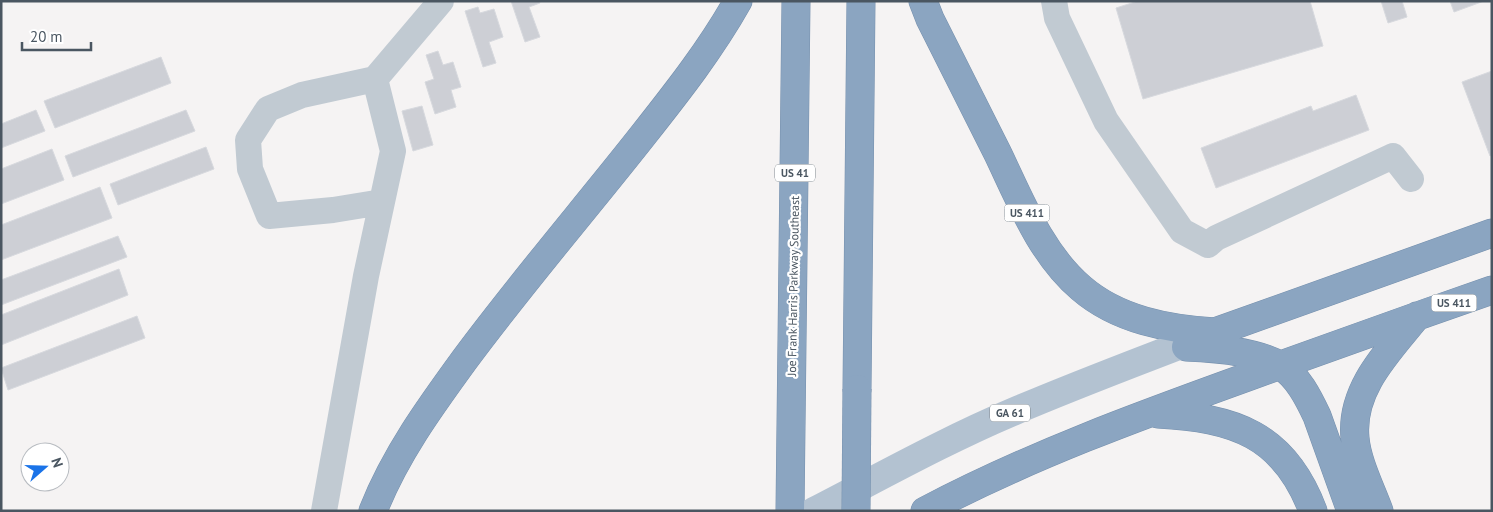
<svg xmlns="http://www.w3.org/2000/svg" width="1493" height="512" font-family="'PT Sans',sans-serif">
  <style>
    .building { fill: #cdcfd5; stroke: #d7d9de }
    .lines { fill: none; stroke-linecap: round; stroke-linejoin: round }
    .highway-casing { stroke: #7690ad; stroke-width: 29 }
    .minor { stroke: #c1cad2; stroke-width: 26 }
    .major { stroke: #b3c2d1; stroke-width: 28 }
    .highway { stroke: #8ba5c1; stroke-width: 28 }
    .highway-bridge-casing { stroke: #7690ad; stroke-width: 29; stroke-linecap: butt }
    .highway-bridge { stroke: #8ba5c1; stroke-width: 28 }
    .labels { text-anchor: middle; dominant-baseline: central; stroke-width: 4.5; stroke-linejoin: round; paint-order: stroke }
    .shield { fill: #fff; stroke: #808990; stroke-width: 1 }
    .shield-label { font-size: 11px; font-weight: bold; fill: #4a5661 }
    .street-label { font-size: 12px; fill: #4a5661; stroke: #fff }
  </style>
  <rect width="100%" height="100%" fill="#f5f3f3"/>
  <path class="building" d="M511,1H539L540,3L529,7L540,37L525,42Z
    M1138,1H1310L1323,46L1143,99L1116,8Z
    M1381,1H1402L1407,17L1388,23Z
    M1450,1H1484L1454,12Z
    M478,7L480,13L494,9L503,37L489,42L496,63L483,67L465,11Z
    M438,51L443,65L453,62L461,87L451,90L456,107L435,114L425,82L434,79L426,55Z
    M161,57L171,83L55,128L44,101Z
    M1492,71V155L1490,156L1462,82Z
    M1356,95L1369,130L1216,188L1201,148L1311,106L1313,111Z
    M422,106L433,145L413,151L402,111Z
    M36,110L45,131L1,148V124Z
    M186,110L195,131L73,177L65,156Z
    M206,147L214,169L118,205L110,184Z
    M52,149L64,180L1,204V169Z
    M100,187L112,218L1,260V225Z
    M118,236L127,257L1,305V280Z
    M119,269L128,295L1,345V315Z
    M137,316L145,338L8,390L1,368Z"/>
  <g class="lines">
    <defs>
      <path id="highway" d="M923,1L930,19C953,64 975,109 998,154C1020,200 1041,254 1081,288C1118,320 1168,329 1215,332L1492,233
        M1186,347C1213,348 1257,351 1281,366C1298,377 1308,397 1317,416L1351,511
        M857,389L861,1
        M1158,414C1234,418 1284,434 1313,511
        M373,511C395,455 430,407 465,359C522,282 585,209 644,134C678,91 711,49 738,1
        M790,511L796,1
        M925,511C1029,456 1139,416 1250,376C1330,347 1411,318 1492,290
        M1379,511C1371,489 1357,462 1355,438C1350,389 1388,352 1417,316"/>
    </defs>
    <use href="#highway" class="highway-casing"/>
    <path class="minor" d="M1054,1L1057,18L1106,121L1182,231L1208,245L1216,238L1393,156L1411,179
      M375,79L302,95L268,109L248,140L250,169L269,216L333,210L382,202
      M324,511L366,276L393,151L375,79L441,1"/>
    <path class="major" d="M814,511C880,477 946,440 1015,411C1078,384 1143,360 1207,335"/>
    <use href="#highway" class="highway"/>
    <defs>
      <path id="highway-bridge" d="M856,511L857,389"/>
    </defs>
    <use href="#highway-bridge" class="highway-bridge-casing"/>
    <use href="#highway-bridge" class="highway-bridge"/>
  </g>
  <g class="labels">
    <g class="shield">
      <rect x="775" y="164.5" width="40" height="17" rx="4"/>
      <rect x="1004.5" y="204.5" width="45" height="17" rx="4"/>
      <rect x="1431.5" y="294.5" width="45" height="17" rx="4"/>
      <rect x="990" y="404.5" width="40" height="17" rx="4"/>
    </g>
    <g class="shield-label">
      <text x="795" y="173">US 41</text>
      <text x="1027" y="213">US 411</text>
      <text x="1454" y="303">US 411</text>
      <text x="1010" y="413">GA 61</text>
    </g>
    <g class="street-label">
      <text transform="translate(793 286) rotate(-89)">Joe Frank Harris Parkway Southeast</text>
    </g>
  </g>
  <rect width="1493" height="512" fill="none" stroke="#4a5661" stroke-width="5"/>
  <g transform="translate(45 467) rotate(70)"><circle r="24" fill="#ffffff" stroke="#b7bbc0"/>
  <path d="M0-4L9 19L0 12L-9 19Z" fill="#1a73e8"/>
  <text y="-8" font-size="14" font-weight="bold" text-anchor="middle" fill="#4a5661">N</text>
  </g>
  <path d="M22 42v8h69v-8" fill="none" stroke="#4a5661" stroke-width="2.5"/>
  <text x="30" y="42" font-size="15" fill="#4a5661" stroke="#ffffff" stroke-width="4" paint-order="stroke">20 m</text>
</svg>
